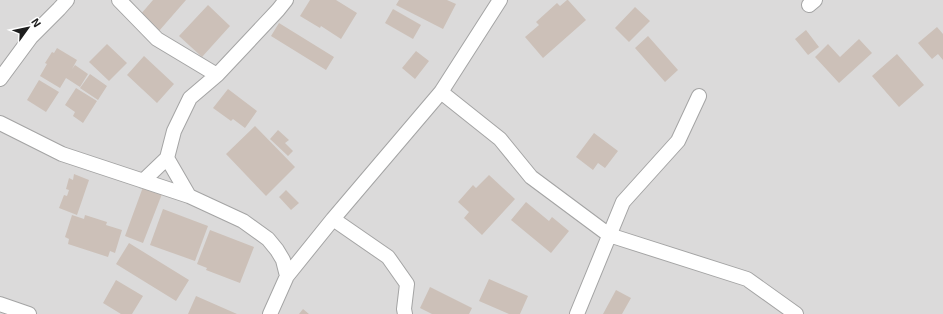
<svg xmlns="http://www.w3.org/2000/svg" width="943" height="314" font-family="'Exo 2',sans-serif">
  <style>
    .residential { fill: #dbdada }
    .building { fill: #ccc0b8 }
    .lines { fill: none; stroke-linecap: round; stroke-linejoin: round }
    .minor-casing { stroke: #a4a4a4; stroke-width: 16 }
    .minor { stroke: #fff; stroke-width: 14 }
  </style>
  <rect width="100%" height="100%" fill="#efeae2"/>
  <path class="residential" d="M0,0H943V314H0Z"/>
  <path class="building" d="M153,0H186L159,31L140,15Z
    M310,0H336L357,13L341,39L321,26L320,28L300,16Z
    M399,0H447L456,4L443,29L396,5Z
    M567,0H568L586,20L543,58L525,37L539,25L536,22L557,3L560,6Z
    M208,5L230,26L202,57L179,36Z
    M635,7L650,21L629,42L615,28Z
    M393,9L421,25L413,39L385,23Z
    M279,23L334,57L326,70L271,36Z
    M937,27L943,34V60L938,54L932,59L918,43Z
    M806,30L819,47L808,55L795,39Z
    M648,36L678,70L665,82L635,48Z
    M859,39L872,53L839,83L815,57L828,44L840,57Z
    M107,44L127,63L109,81L89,62Z
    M57,48L77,60L72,69L75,65L88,74L80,87L66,78L60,88L40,76L47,64L45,63L52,52L54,53Z
    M416,51L429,61L415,79L402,68Z
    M897,54L924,85L899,107L872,76Z
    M144,56L174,84L157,103L127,75Z
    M90,74L107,86L98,100L80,88Z
    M39,80L59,92L46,112L27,100Z
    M76,88L97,101L83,123L73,116L75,112L65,105Z
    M228,89L257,111L245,128L233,119L231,121L213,108Z
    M255,126L295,167L266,196L226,154Z
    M278,130L289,140L285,143L293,151L288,156L270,139Z
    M594,133L618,151L605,168L598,163L593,170L576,157Z
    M74,174L89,180L77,215L59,208L64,195L67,196L69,190L66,189L69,178L73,180Z
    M489,175L515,199L482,235L464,218L469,212L458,202L473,185L476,188Z
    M143,187L162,194L143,243L125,236Z
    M286,190L299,203L291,210L279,197Z
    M526,202L549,221L552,217L569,231L551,253L511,220Z
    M163,209L208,226L195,261L150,245Z
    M72,215L84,219L85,215L107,222L106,225L122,230L115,253L110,251L108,257L68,244L69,239L65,237Z
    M210,230L254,247L240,283L206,270L207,268L197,264Z
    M129,243L189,280L176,301L116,264Z
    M489,279L528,296L520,314H509L479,301Z
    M116,280L143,296L132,314H121L103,303Z
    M430,287L472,308L469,314H432L420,308Z
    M616,290L631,298L622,314H603Z
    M196,296L237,314H188Z
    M303,309L309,314H299Z"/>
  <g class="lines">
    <defs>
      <path id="minor" d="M119,0L157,39L217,75
        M809,5L815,0
        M0,79L31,37L59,9L67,0
        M441,92L500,139L531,177L609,235L747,279L796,314
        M0,123L62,154L189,196L243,221L268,239L277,250L283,260L287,276L270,314
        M167,158L189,196
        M143,181L167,158L174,131L190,98L217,75L278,10L286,0
        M333,219L388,257L407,284L404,309L405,314
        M287,276L333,219L441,92L500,0
        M0,304L29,314
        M577,314L623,202L678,141L699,96"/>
    </defs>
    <use href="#minor" class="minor-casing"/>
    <use href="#minor" class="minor"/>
  </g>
  <g transform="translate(28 28) rotate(57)" stroke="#ffffff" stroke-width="3" paint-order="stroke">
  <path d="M0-3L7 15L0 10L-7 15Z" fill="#1d1d1d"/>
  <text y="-6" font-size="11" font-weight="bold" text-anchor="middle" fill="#1d1d1d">N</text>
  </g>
</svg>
